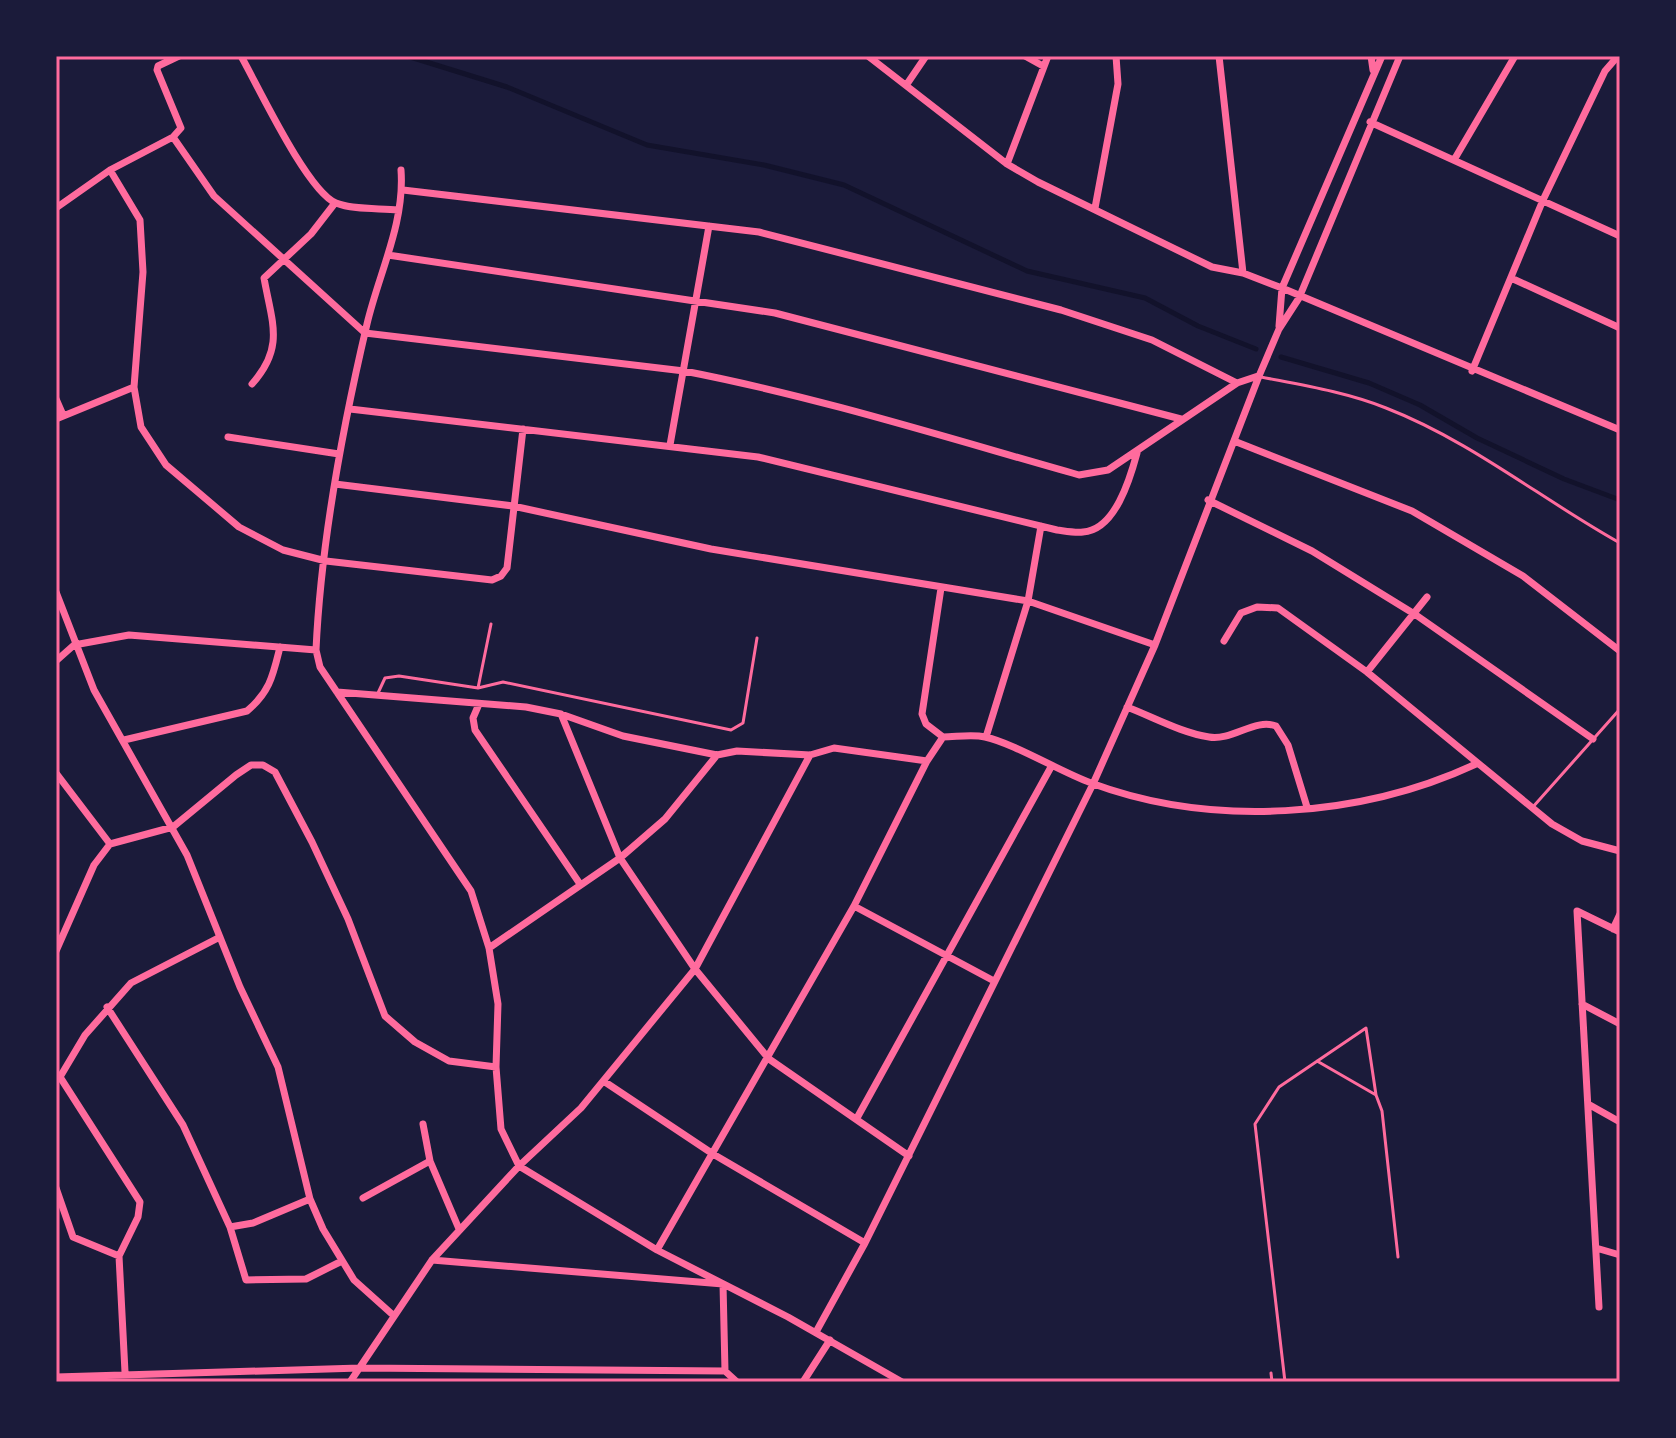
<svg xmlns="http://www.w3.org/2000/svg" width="1676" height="1438" font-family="Bitter,serif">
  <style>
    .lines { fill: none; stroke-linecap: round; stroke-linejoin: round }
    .stream { stroke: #12122b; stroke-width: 5 }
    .service { stroke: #ff6b9d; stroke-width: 3 }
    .minor { stroke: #ff6b9d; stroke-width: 7 }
    .neatline { fill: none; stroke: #ff6b9d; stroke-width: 3 }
  </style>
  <rect width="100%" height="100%" fill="#1b1b3a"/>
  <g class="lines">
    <path class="stream" d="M407,56L507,87L647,145L764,165L844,185L1027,271L1145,298L1198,326L1256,349
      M1281,357L1369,383L1420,405L1477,438L1564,479L1620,500"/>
    <path class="service" d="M1261,377C1302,385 1346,392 1386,408C1471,441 1541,499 1620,543
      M478,688L491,624
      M378,693L385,678L399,676L478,688L503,682L731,730L743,723L757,638
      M1532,808L1620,709
      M1317,1061L1376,1095
      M1271,1373L1272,1382
      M1285,1382L1255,1124L1279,1087L1366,1028L1376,1095L1382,1111L1398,1257"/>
    <path class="minor" d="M241,56C258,86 307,191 336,203C353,210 380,208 398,210
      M868,56L1007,164L1038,182L1212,267L1243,273L1282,288L1620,430
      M1025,56L1043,66
      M1219,56L1243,273
      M1371,56L1373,70
      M907,84L926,56
      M1370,122L1620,236
      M173,137L214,196L365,333L684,371C818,397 948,438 1079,475L1108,470L1237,383L1258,376
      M1454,160L1515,56
      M1007,164L1048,56
      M110,170L140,220L143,272L134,387L141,427L166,465L239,527L283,550L326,561L492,580L501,576L507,568L523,429
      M401,170C405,223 379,273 367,324C342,430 321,541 316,650L320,667L471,891L489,948L498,1004L496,1067L501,1129L519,1166L657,1250L788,1317L902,1382
      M403,190L759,232L1061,310L1152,340L1237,383
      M56,208L110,170L173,137L181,128L157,70L158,66L179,56
      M1095,208L1118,84L1116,56
      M388,255L775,313L1181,419
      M1511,278L1620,328
      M1279,326L1282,288L1382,56
      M1472,371L1543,200L1605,71L1618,56
      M252,384C285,347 272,323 264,278L311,234L335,203
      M56,399L63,415
      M350,409L758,457L1057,530C1065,531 1075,533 1083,532C1115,530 1130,479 1137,453
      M56,419L134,387
      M228,437L339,454
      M1234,441L1412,511L1523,576L1620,651
      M670,445L709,226
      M335,484L513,506L711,549L1028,601L1155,645
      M1208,500L1312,551L1416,615L1593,739
      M941,588L922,714L926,724L943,737
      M56,592L94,690L187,855L240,987L278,1067L310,1199L323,1229L354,1280L393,1315
      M1224,641L1241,613L1257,607L1278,608L1367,672L1552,824L1582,841L1620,851
      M56,661L74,645L129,635L316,650
      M1367,672L1427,597
      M337,692L526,707L561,714L623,736L717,755L737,751L810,755L834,748L927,761L943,737C956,737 972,734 985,737C1013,743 1061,772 1091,783C1212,828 1360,818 1476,764
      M479,704L473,718L475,730L580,884
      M1127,707C1153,717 1182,733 1209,737C1232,741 1255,718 1276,726L1288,745L1307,807
      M561,714L620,858L695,969L769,1059L909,1156
      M986,737L1028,601L1041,526
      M124,740L247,711C270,692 273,675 280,647
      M56,773L110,844
      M854,906L994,981
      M1613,929L1620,914
      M489,948L620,858L665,819L717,755
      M56,951L94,865L110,844L173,827L236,775L251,765H263L275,772L312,842L348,919L385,1016L415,1042L449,1061L496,1067
      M1582,1004L1620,1024
      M107,1007L183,1125L230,1227L246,1280L306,1279L340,1262
      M605,1082L713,1154L865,1243
      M1588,1104L1620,1122
      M857,1118L1051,767
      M423,1124L430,1161L459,1229
      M56,1188L73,1237L119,1256
      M363,1198L430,1161
      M230,1227L253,1223L310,1199
      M1596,1248L1620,1255
      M657,1250L854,906L927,761
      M432,1260L723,1284L725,1371L737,1382
      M1599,1307L1577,911L1620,932
      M816,1332L865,1243L1093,784L1155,645L1259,376L1279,329L1299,298L1400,56
      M125,1372L119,1256L138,1217L140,1202L60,1077L85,1035L131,983L220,937
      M56,1377L360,1368L725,1371
      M350,1382L432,1260L519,1166L581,1108L695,969L810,755
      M803,1382L830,1340"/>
  </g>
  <rect width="1676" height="1438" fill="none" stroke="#1b1b3a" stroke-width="116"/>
  <rect x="58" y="58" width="1560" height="1322" class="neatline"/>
</svg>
